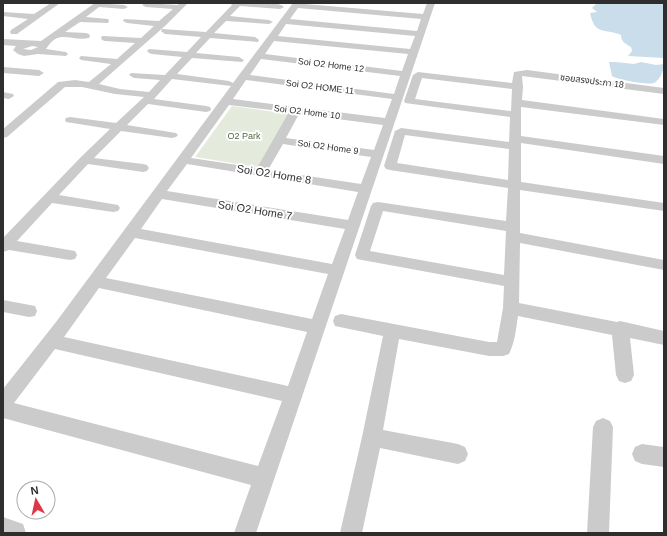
<svg xmlns="http://www.w3.org/2000/svg" width="667" height="536" font-family="Helvetica,'Noto Sans Thai',sans-serif">
  <style>
    .green { fill: #e4ebdc }
    .water { fill: #c9deea }
    .lines { fill: none; stroke-linecap: round; stroke-linejoin: round }
    .minor { fill: #cbcbcb; fill-rule: evenodd }
    .labels { text-anchor: middle; dominant-baseline: central; stroke-width: 4; stroke-linejoin: round; paint-order: stroke }
    .far-street-label { font-size: 9px; fill: #2e2e2e; stroke: #fff }
    .far-park-label { font-size: 9px; fill: #52683d; stroke: #fff }
    .street-label { font-size: 11px; fill: #2e2e2e; stroke: #fff }
  </style>
  <rect width="100%" height="100%" fill="#fff"/>
  <path class="green" d="M232,106L289,114L258,167L195,157Z"/>
  <path class="water" d="M597,3H664V58L628,56L632,51L631,47C626,44 621,42 621,35C604,28 595,36 590,13L597,12L592,8Z
    M609,62H616L634,64L641,62L656,65L664,64C664,70 660,80 654,83C648,85 618,80 612,76Z"/>
  <g class="lines">
    <path class="minor" d="M51,3H60L17,34H11L10,32L11,30L28,19L3,16V12L34,14Z
      M95,3L124,5L128,7L124,9L99,7L86,17L108,19L109,21L108,23L80,22L65,32L86,33L89,34L90,36L89,38C70,42 59,28 46,49L66,52L68,54L66,56L38,54L24,56L18,54L13,50L16,46L3,45V39L41,41ZM32,46L38,47L31,50L23,49Z
      M145,3L178,5L179,3H188L165,26L99,84L120,89L149,92L160,80L134,78L129,75L131,73L165,75L182,57L152,54L149,53L147,51L149,49L187,52L201,37L165,34L161,31L162,29L206,32L232,5L230,3C242,3 276,0 284,7L280,9L240,6L230,16L269,20L273,22L269,24L226,21L214,33L255,37L259,40L258,42L210,38L196,53L239,57L244,60L242,62L192,58L177,74L229,81L233,83L293,3L423,14L427,3H435L256,533H234L251,485L3,418V389L56,322L231,86L172,79L154,99L206,106L210,107L211,109L210,111L206,112L148,104L127,125L176,133L178,135L176,137L172,138L121,131L94,158L143,164L147,165L149,168L147,171L143,172L88,164L59,195L118,205L120,208L118,211L113,212L52,203L17,241L75,251L77,255L75,259L70,260L9,250L3,252V238L81,157L110,129L66,122L65,120L66,118L70,117L116,123L144,97L115,94L82,87H65L7,137L3,138V129L58,82L75,80L89,82L111,64L81,60L79,58L81,56L117,59L135,43L105,41L102,40L101,38L102,36L141,38L154,26L127,23L123,21L124,19L159,21L173,9L146,7L142,5ZM298,8L421,19L417,31L290,19ZM286,24L415,36L410,49L278,36ZM274,41L408,54L402,71L265,54ZM261,59L400,76L394,94L250,75ZM246,80L392,99L385,118L233,99ZM229,105L289,112L257,168L191,158ZM299,114L383,125L374,150L286,138ZM283,144L371,157L361,184L268,170ZM187,164L358,192L348,220L167,191ZM162,199L345,229L332,264L141,229ZM135,238L328,274L312,319L106,278ZM99,288L307,332L288,386L64,337ZM55,349L282,401L258,466L14,403Z
      M3,67L39,70L44,73L39,76L3,73Z
      M527,70L664,88V94L522,76L523,87L522,100L664,119V125L521,107V136L664,156V164L521,143V182L664,203V211L520,190V233L664,260V270L520,243L519,303L617,322L620,321L664,331V345L630,338L634,375L631,381L625,383L619,381L616,375L612,335L518,316C516,329 515,342 509,354L503,356H489L399,339L383,430L458,444L465,447L468,454L465,461L458,464L380,448L362,533H340L362,437L383,336L335,326L333,321L335,316L341,314L489,342H497L503,308L504,286L362,260L357,259L355,255L371,206L373,203L378,202L506,221L508,188L390,170L386,169L384,166L395,131L401,128L509,142L510,117L405,103L404,101L413,75L418,72L512,83L514,72ZM422,78L512,89L511,111L415,99ZM405,135L509,149L508,180L397,163ZM383,211L506,231L504,275L370,251Z
      M3,92L13,94L14,96L9,99L3,98Z
      M3,300L35,306L37,311L35,316L29,317L3,312Z
      M603,418L610,421L613,427L609,533H587L593,427L596,421Z
      M642,444L664,447V467L642,464L635,461L632,454L635,447Z
      M3,517L23,524L26,533H3Z"/>
  </g>
  <g class="labels">
    <g class="far-street-label">
      <text transform="translate(331 65) rotate(7)">Soi O2 Home 12</text>
      <text transform="translate(592 81) rotate(7)">ซอยสรงประภา 18</text>
      <text transform="translate(320 87) rotate(7)">Soi O2 HOME 11</text>
      <text transform="translate(307 112) rotate(7)">Soi O2 Home 10</text>
      <text transform="translate(328 147) rotate(8)">Soi O2 Home 9</text>
    </g>
    <g class="far-park-label">
      <text x="244" y="136">O2 Park</text>
    </g>
    <g class="street-label">
      <text transform="translate(274 174) rotate(9)">Soi O2 Home 8</text>
      <text transform="translate(255 210) rotate(9)">Soi O2 Home 7</text>
    </g>
  </g>
  <rect width="667" height="536" fill="none" stroke="#2e2e2e" stroke-width="8"/>
  <g transform="translate(36 500) rotate(351)"><circle r="19" fill="#ffffff" stroke="#ababab"/>
  <path d="M0-3L7 15L0 10L-7 15Z" fill="#de3747"/>
  <text y="-6" font-size="11" font-weight="bold" text-anchor="middle" fill="#2e2e2e">N</text>
  </g>
</svg>
